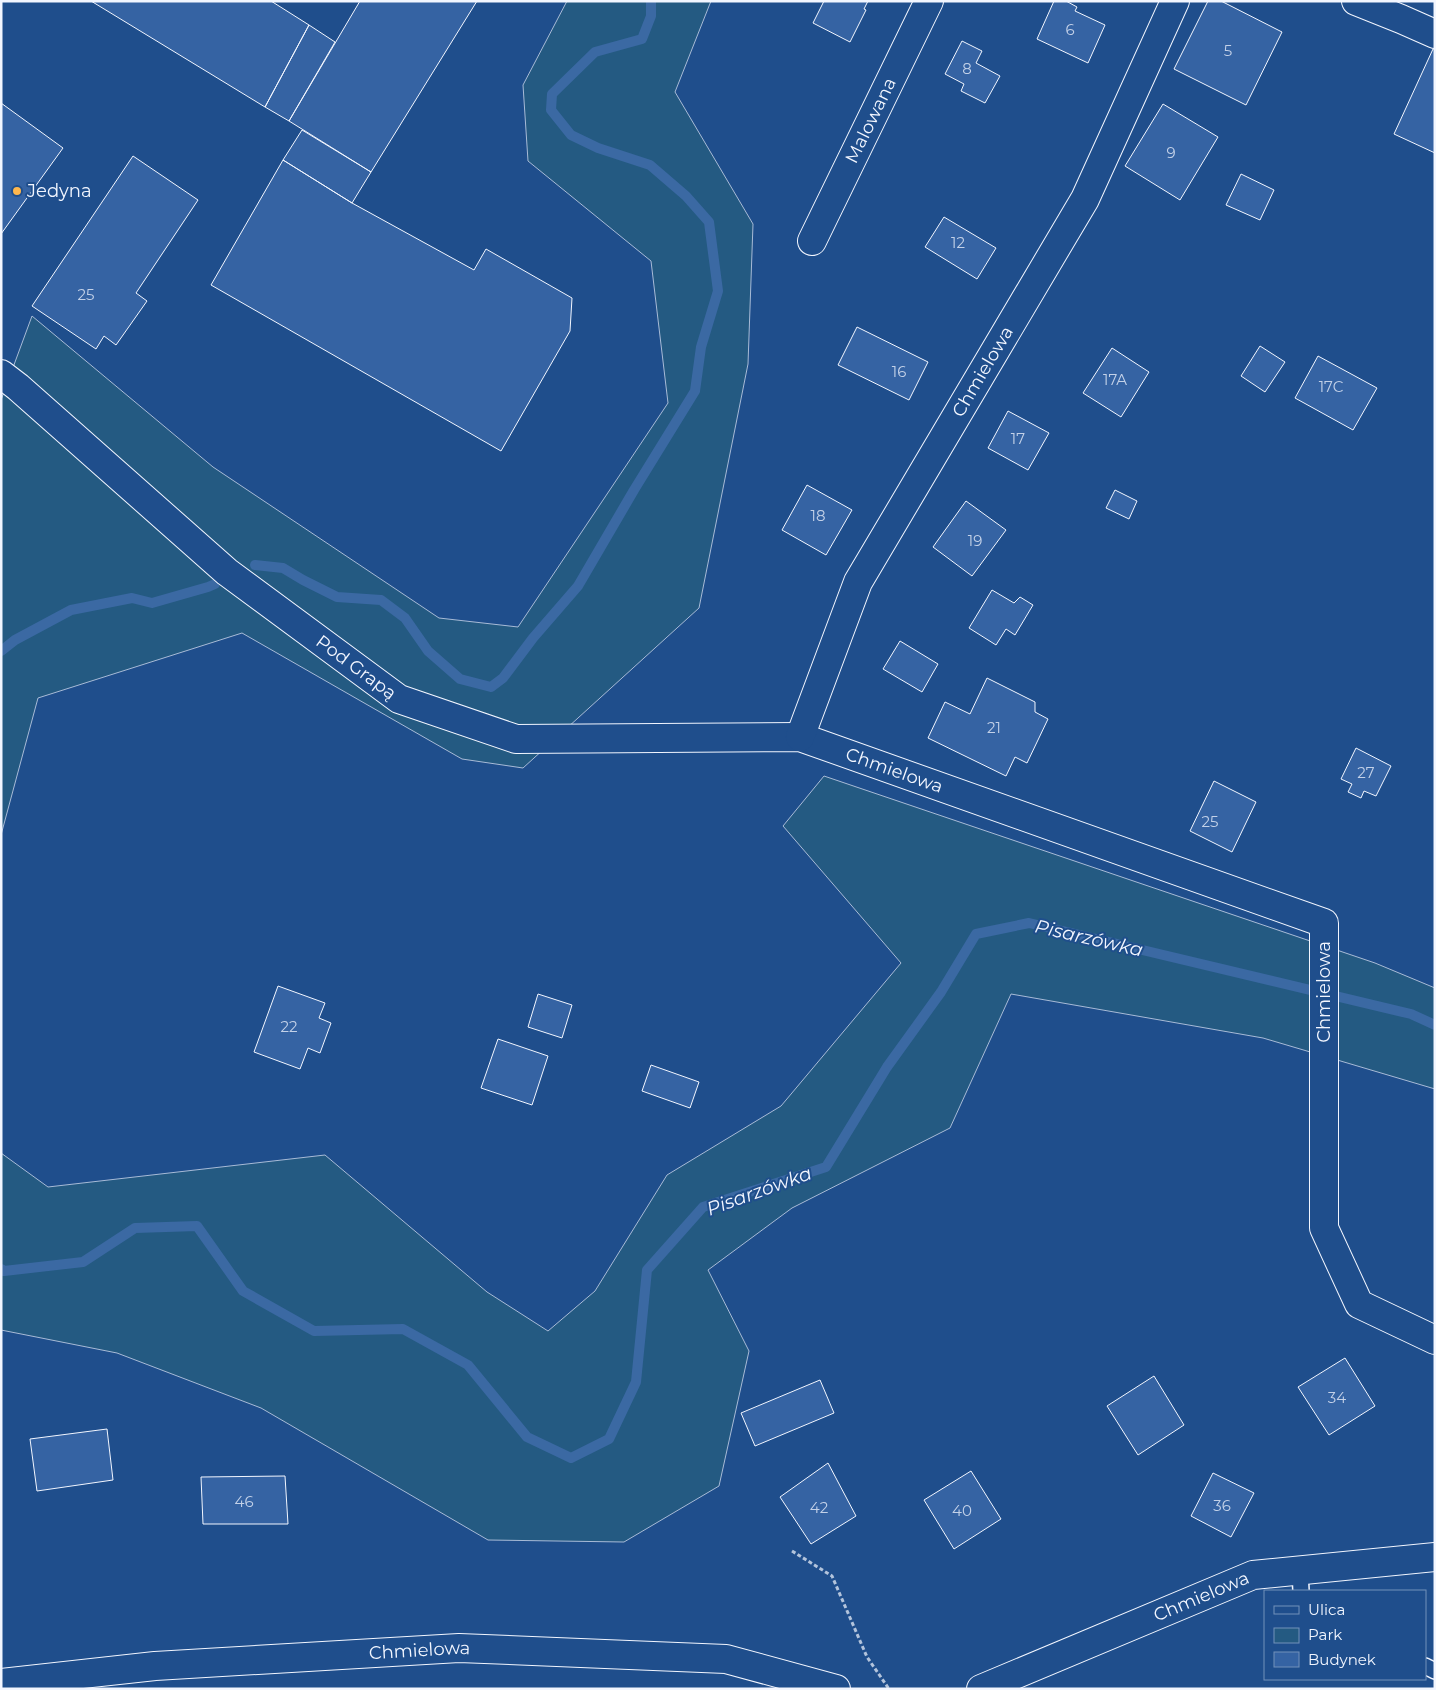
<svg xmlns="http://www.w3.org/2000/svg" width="1436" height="1690" font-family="Montserrat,sans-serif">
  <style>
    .green { fill: #245a82; stroke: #a8bbd7 }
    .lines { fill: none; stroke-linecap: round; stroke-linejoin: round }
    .stream { stroke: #3b69a3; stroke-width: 10 }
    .building { fill: #3563a3; stroke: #f2f6ff }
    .lane-casing { stroke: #f2f6ff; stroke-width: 18 }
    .street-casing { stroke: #f2f6ff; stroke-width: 30 }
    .path { stroke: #b3c4dc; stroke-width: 3; stroke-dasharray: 4 2.5; stroke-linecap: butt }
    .lane { stroke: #1f4e8c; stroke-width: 15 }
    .street { stroke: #1f4e8c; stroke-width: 28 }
    .poi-dot { fill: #ffb74d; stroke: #1f4e8c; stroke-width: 2 }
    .labels { text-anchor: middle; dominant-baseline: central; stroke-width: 4; stroke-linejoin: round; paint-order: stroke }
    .number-label { font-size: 15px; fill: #c3d1e8 }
    .street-label { font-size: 18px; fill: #f2f6ff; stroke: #1f4e8c }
    .poi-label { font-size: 18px; fill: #f2f6ff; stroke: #1f4e8c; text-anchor: start }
    .water-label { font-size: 19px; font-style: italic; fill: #f2f6ff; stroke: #1f4e8c }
  </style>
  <rect width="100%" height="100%" fill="#1f4e8c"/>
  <path class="green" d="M567,1H711L675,92L753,224L748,364L699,608L523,768L462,759L242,633L38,698L1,835V400L32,316L213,467L439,618L518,627L668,403L651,261L528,161L523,85Z
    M824,776L1375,963L1435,988V1089L1263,1038L1011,994L950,1128L792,1208L708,1270L749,1351L719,1486L624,1542L488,1540L261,1408L117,1353L1,1330V1153L48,1187L325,1155L487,1292L548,1331L595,1291L667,1175L781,1106L901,963L783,826Z"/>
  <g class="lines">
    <path class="stream" d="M255,565L283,568L303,580L337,597L381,600L405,618L428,651L460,679L491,687L503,678L533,638L578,586L634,490L695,391L701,347L718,291L709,222L686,196L650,165L598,148L571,135L551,110L552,94L595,52L642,39L651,16V1
      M1,651L15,640L71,610L132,598L152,603L208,587L215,584
      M1,1269L4,1271L83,1262L135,1228L197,1226L243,1291L314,1331L403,1329L468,1365L527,1437L571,1458L609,1439L636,1382L647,1270L703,1207L826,1167L887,1067L941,992L976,934L1029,923L1411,1014L1435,1025"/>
  </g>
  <path class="building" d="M91,1H271L309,25L265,107Z
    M360,1H477L371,172L289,121Z
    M824,1H868L864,9L866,10L850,42L813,23Z
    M1054,1H1066L1077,7L1075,11L1105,25L1088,63L1037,39Z
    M1208,1H1221L1282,32L1246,105L1174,69Z
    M309,25L335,42L289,121L265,107Z
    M962,41L982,51L976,63L1000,76L985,103L961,91L964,84L945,74Z
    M1433,49H1435V153L1394,134Z
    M1,103L63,148L1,234Z
    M1163,104L1218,137L1180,200L1125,166Z
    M302,130L371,172L352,203L283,160Z
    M133,156L198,200L136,293L147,301L116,345L104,336L96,349L32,306Z
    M283,160L352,203L474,270L486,249L572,298L570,331L501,451L211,285Z
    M1241,174L1274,190L1260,220L1226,205Z
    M944,217L996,248L977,279L925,247Z
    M857,327L928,362L909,400L838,365Z
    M1260,346L1285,362L1265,392L1241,376Z
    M1112,348L1149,372L1121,417L1083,393Z
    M1318,356L1377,388L1353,430L1295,398Z
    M1008,411L1049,433L1028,470L988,448Z
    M807,485L852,510L826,555L782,530Z
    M1115,490L1137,501L1129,519L1106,508Z
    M966,501L1006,530L972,576L933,547Z
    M992,590L1014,603L1020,597L1033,605L1015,635L1006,629L996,645L969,628Z
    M900,641L938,664L922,692L883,669Z
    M987,678L1035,702V712L1048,719L1027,763L1015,757L1006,776L928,738L945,702L970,714Z
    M1356,748L1391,766L1376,796L1364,791L1361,798L1348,792L1352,784L1341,779Z
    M1214,781L1256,802L1232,852L1190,831Z
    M278,986L325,1003L319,1018L331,1023L320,1053L308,1048L300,1069L254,1052Z
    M538,994L572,1005L562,1038L528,1027Z
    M498,1039L548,1056L532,1105L481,1088Z
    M651,1065L699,1082L690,1108L642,1091Z
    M1345,1358L1375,1406L1329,1435L1298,1387Z
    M1154,1376L1184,1425L1138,1455L1107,1406Z
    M820,1380L834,1413L755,1446L741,1413Z
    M107,1429L113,1480L37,1491L30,1439Z
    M828,1463L856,1516L811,1544L780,1497Z
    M971,1471L1001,1519L954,1549L924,1500Z
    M1213,1473L1254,1493L1231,1537L1191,1516Z
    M285,1476L288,1524H203L201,1477Z"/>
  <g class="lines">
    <defs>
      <path id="lane" d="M1300,1571L1301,1591
        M1425,1666L1435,1671"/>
      <g id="street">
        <path d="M1356,1L1401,19L1435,34"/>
        <path id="s1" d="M812,241L929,1"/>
        <path id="s2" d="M1,374L18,387L227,572L399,699L516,739L800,737L1324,923V1228L1359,1304L1435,1340"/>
        <path id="s3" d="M800,737L858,582L1085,199L1175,1"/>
        <path id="s4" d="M1,1683L155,1666L459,1648L726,1659L836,1689"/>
        <path id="s5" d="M981,1689L1253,1575L1435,1557"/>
      </g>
    </defs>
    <use href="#lane" class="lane-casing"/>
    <use href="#street" class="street-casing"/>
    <path class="path" d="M792,1551L832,1576L867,1657L889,1689"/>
    <use href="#lane" class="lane"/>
    <use href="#street" class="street"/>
  </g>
  <circle class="poi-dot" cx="17" cy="191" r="5"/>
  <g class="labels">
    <g class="number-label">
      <text x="1070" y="29">6</text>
      <text x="1228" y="50">5</text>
      <text x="967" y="68">8</text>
      <text x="1171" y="152">9</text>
      <text x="958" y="242">12</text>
      <text x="86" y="294">25</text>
      <text x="899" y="371">16</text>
      <text x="1115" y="379">17A</text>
      <text x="1331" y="386">17C</text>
      <text x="1018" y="438">17</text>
      <text x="818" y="515">18</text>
      <text x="975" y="540">19</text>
      <text x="994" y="727">21</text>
      <text x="1366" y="772">27</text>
      <text x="1210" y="821">25</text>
      <text x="289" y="1026">22</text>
      <text x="1337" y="1397">34</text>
      <text x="244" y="1501">46</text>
      <text x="1222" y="1505">36</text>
      <text x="819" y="1507">42</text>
      <text x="962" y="1510">40</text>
    </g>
    <g class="street-label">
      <text stroke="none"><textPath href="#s1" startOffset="134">Malowana</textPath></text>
      <text stroke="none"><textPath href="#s3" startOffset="410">Chmielowa</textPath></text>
      <text stroke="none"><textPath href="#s2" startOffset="461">Pod Grapą</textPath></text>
      <text stroke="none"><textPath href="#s2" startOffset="1022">Chmielowa</textPath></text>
      <text transform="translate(1324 992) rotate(-90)">Chmielowa</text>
      <text stroke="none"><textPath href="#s5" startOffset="239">Chmielowa</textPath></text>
      <text stroke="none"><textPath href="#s4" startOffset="420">Chmielowa</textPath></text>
    </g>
    <g class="poi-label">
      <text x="27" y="191">Jedyna</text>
    </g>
    <g class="water-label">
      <text transform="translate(1089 938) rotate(13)">Pisarzówka</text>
      <text transform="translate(759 1191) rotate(-20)">Pisarzówka</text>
    </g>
  </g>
  <rect width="1436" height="1690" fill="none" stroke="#f2f6ff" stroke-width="5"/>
  <rect x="1264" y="1590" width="162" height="90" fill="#1f4e8c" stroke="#7391ba"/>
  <rect x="1274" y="1606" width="25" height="8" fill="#1f4e8c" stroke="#7391ba"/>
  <text x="1308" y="1615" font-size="15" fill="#f2f6ff">Ulica</text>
  <rect x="1274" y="1628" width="25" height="15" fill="#245a82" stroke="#7391ba"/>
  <text x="1308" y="1640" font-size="15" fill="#f2f6ff">Park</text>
  <rect x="1274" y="1652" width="25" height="15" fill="#3563a3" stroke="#7391ba"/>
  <text x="1308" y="1665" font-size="15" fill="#f2f6ff">Budynek</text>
</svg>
